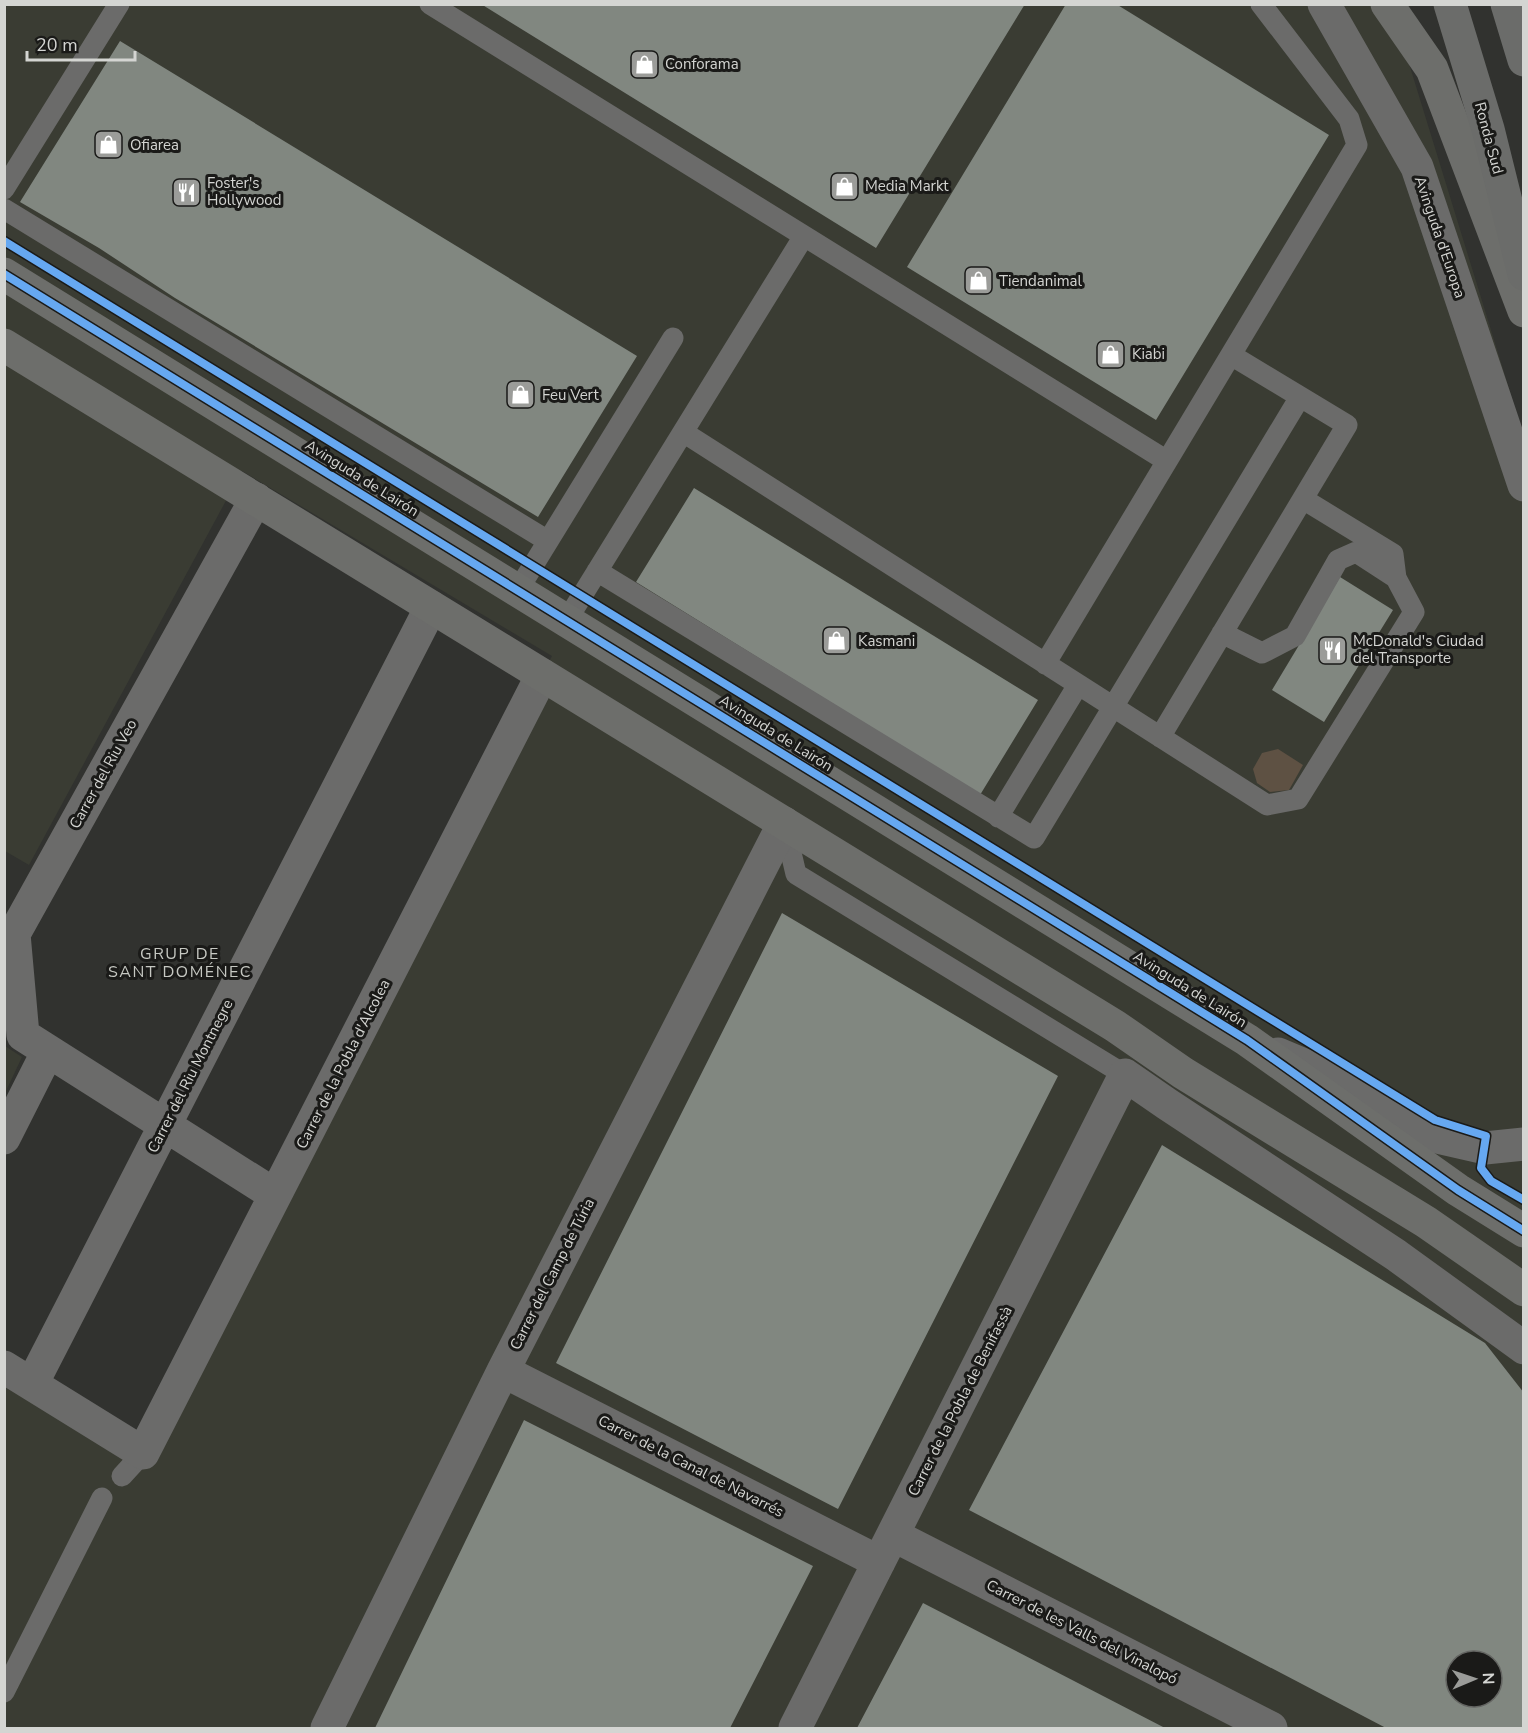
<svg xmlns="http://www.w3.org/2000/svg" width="1528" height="1733" font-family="'Nunito Sans',sans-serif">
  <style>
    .built { fill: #3a3c33; fill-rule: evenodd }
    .green { fill: #5e5143 }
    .building { fill: #818780; fill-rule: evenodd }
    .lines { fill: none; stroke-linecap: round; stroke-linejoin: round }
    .lane { stroke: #6b6b6a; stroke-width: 21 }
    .street { stroke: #6b6b6a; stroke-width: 33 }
    .secondary { stroke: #6d6e6b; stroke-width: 33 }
    .primary { stroke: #6b6c6a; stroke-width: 33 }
    .cycleway-casing { stroke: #1a1a18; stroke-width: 11 }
    .cycleway { stroke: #66a8f1; stroke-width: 8 }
    .labels { text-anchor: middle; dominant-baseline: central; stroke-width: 6; stroke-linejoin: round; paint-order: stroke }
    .poi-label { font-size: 15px; fill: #d4d5d2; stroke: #1a1a18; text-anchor: start }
    .street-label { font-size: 15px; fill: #d4d5d2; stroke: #1a1a18 }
    .neighbourhood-label { font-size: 16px; letter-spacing: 1.5px; fill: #c6c8c2; stroke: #1a1a18 }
  </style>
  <rect width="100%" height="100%" fill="#31322f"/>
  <path class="built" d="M5,5H1391L1523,434V1728H5L4,1380L143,1458L552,656L242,471L29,865L5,851ZM1456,1661H1492V1697H1456Z
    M5,1046L22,1057L5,1093Z"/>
  <path class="green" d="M1278,749L1303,765L1289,790L1270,792L1257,783L1253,769L1262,753Z"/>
  <path class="building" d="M481,4H1025L876,248Z
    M1066,4H1116L1329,135L1156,420L907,267Z
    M120,41L637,356L538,517L175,298L99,248L20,202Z
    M694,488L1038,700L980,795L636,582Z
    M1340,577L1393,610L1324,722L1272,690Z
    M782,913L1058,1076L838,1509L556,1363Z
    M1162,1145L1485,1343L1524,1393V1728H1386L969,1510ZM1456,1661H1492V1697H1456Z
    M524,1420L813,1566L730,1728H375Z
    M923,1603L1165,1728H857Z"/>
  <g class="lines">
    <path class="lane" d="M430,4L1167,461
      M4,189L119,4
      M4,209L548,541
      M683,432L1267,805L1298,799L1414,612L1396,578L1356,552L1338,560L1295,636L1262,653L1222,633
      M1303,499L1393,554L1396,578
      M597,571L1034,838L1300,397
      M518,590L673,338
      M567,620L804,236
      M1045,664L1357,145L1349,119L1261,4
      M1160,737L1347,425L1231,355
      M998,817L1078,685
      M784,823L796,874L1125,1075
      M122,1476L143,1453
      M4,1692L102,1498"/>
    <path class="street" d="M1324,4L1417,167L1524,485
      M256,499L14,934L23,1035L275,1195
      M1278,1054L1354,1086L1428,1135L1485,1148L1524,1144
      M4,1138L48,1051
      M4,1367L143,1453L542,675
      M503,1371L879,1562
      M32,1384L431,607
      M893,1535L1271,1728
      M327,1728L503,1371L784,823
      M795,1728L1125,1075L1167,1104L1396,1255L1524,1348"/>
    <path class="secondary" d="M1387,4L1432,69L1524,311
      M4,274L1247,1040L1458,1190L1524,1231
      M4,345L1115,1026L1183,1073L1426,1222L1524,1290"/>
    <path class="primary" d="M1450,4L1488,129L1524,274
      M1507,4L1524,60"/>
    <defs>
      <path id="cycleway" d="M4,241L1435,1120L1486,1136L1481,1168L1491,1181L1524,1200
        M4,274L1247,1040L1458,1190L1524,1231"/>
    </defs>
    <use href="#cycleway" class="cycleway-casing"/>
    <use href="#cycleway" class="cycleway"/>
  </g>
  <defs>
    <symbol id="shop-square" viewBox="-11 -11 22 22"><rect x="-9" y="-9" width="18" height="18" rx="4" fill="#9b9c99" stroke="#1a1a18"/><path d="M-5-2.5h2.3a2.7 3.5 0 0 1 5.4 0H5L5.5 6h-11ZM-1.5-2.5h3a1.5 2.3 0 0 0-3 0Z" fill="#fff"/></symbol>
    <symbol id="restaurant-square" viewBox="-11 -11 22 22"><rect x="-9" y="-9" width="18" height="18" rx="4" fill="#9b9c99" stroke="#1a1a18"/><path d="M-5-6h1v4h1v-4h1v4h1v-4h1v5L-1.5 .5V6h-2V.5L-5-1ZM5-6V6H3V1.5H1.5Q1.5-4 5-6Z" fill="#fff"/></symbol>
  </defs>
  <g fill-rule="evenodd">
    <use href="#shop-square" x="628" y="48" width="33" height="33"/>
    <use href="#shop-square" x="92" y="128" width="33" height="33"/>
    <use href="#shop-square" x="828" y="170" width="33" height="33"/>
    <use href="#restaurant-square" x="170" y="176" width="33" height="33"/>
    <use href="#shop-square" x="962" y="264" width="33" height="33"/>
    <use href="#shop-square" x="1094" y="338" width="33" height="33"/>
    <use href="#shop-square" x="504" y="378" width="33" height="33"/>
    <use href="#shop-square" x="820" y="624" width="33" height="33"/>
    <use href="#restaurant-square" x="1316" y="634" width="33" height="33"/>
  </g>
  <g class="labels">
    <g class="poi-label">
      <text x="665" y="64">Conforama</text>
      <text x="130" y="145">Ofiarea</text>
      <text x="207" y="183">Foster's<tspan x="207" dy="17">Hollywood</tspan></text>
      <text x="865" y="186">Media Markt</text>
      <text x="999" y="281">Tiendanimal</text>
      <text x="1132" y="354">Kiabi</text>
      <text x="542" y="395">Feu Vert</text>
      <text x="858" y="641">Kasmani</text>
      <text x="1353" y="641">McDonald's Ciudad<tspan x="1353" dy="17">del Transporte</tspan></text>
    </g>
    <g class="street-label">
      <text transform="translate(1489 138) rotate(75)">Ronda Sud</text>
      <text transform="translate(1440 237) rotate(71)">Avinguda d'Europa</text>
      <text transform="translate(362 478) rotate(32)">Avinguda de Lairón</text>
      <text transform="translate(776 733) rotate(32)">Avinguda de Lairón</text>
      <text transform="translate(103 774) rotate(-61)">Carrer del Riu Veo</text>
      <text transform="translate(1190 989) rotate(32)">Avinguda de Lairón</text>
      <text transform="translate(343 1064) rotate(-63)">Carrer de la Pobla d'Alcolea</text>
      <text transform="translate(190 1076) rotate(-63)">Carrer del Riu Montnegre</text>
      <text transform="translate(552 1274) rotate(-63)">Carrer del Camp de Túria</text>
      <text transform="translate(960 1401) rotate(-63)">Carrer de la Pobla de Benifassà</text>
      <text transform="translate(691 1466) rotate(27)">Carrer de la Canal de Navarrés</text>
      <text transform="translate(1082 1632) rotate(27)">Carrer de les Valls del Vinalopó</text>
    </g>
    <g class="neighbourhood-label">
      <text x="180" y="954">GRUP DE<tspan x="180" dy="18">SANT DOMÉNEC</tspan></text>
    </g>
  </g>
  <rect width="1528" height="1733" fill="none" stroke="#d4d5d2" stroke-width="12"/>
  <g transform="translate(1474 1679) rotate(88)"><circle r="28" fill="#1a1a18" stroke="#646562" stroke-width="1.5"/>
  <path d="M0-4.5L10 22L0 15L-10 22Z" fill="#9b9c99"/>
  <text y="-9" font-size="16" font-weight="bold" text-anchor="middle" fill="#d4d5d2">N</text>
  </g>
  <path d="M27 51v9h108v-9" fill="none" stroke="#d4d5d2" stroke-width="3"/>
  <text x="36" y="51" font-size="18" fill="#d4d5d2" stroke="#1a1a18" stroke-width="4.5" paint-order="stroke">20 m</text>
</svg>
